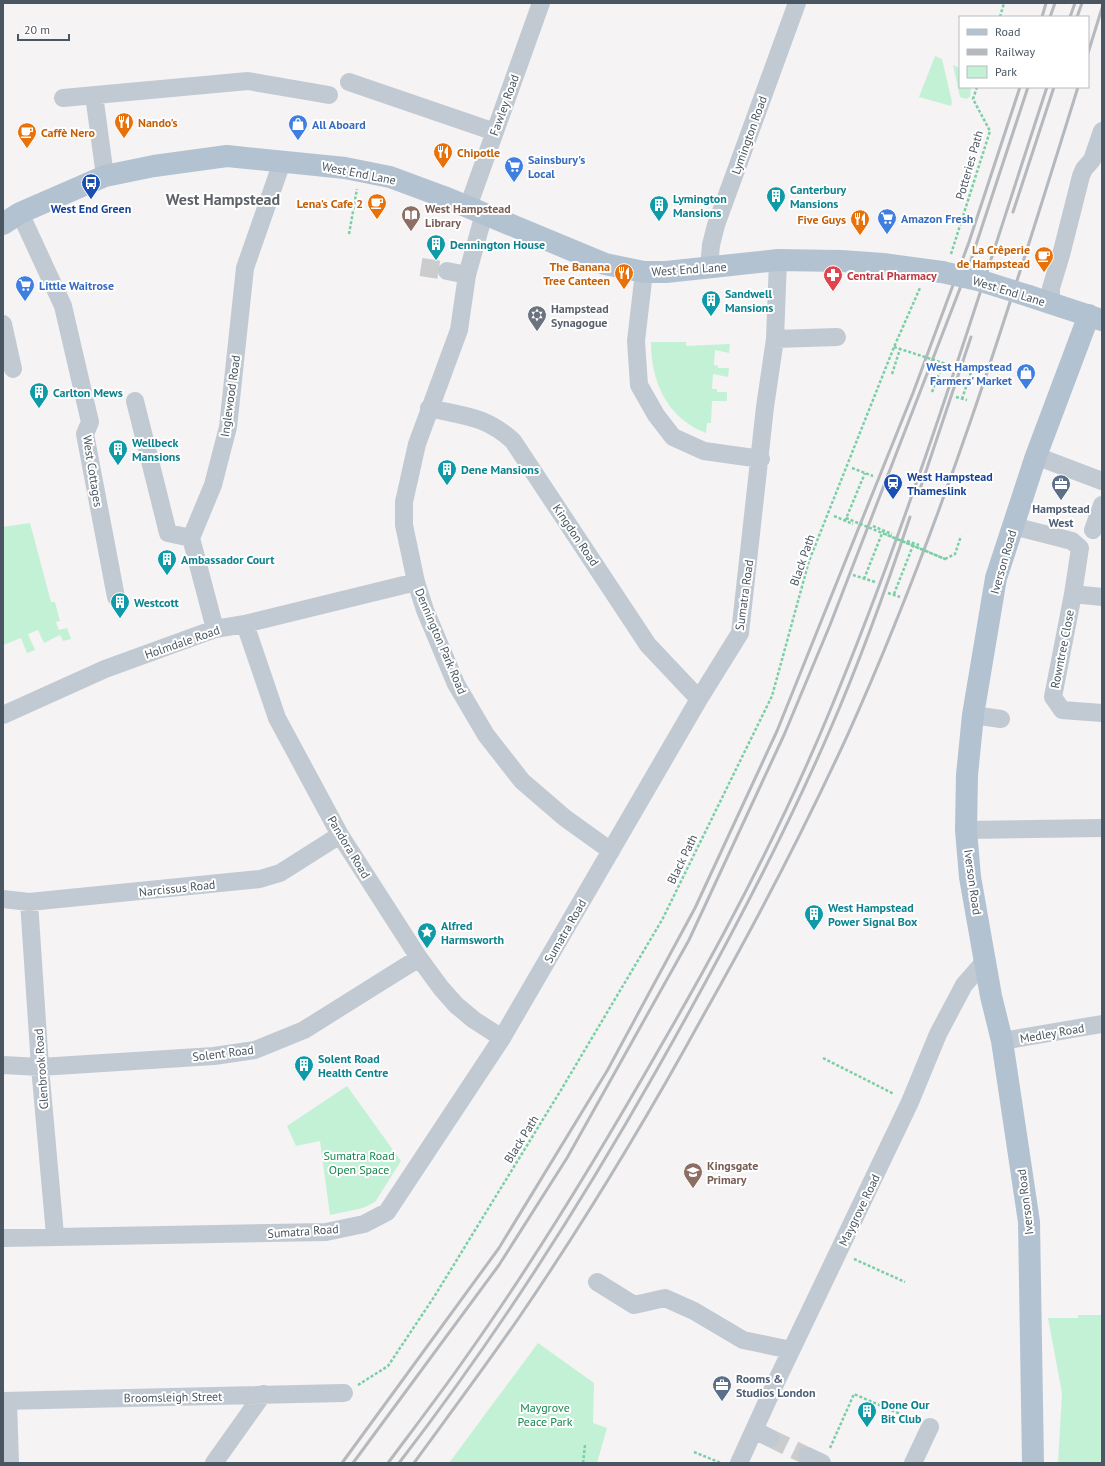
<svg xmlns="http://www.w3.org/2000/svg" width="1105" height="1466" font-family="'PT Sans',sans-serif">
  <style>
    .green { fill: #c3f1d5 }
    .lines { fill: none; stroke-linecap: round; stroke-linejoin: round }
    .minor-tunnel { stroke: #caccce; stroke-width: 18; stroke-dasharray: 18 9; stroke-linecap: butt }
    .path { stroke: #7ad0a6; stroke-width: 2.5; stroke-dasharray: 3 2; stroke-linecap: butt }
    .minor { stroke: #c1cad2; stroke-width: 18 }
    .major { stroke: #b3c2d1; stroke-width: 22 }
    .rail { stroke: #b5b8bd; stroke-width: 3 }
    .path-bridge { stroke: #7ad0a6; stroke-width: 2.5; stroke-dasharray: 3 2; stroke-linecap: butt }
    .major-bridge { stroke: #b3c2d1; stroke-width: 22 }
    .labels { text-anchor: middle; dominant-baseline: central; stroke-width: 4; stroke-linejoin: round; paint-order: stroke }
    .street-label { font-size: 12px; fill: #4a5661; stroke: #fff }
    .food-label { font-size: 12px; font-weight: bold; fill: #c56008; stroke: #fff; text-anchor: end }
    .shop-label { font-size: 12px; font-weight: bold; fill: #366cbe; stroke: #fff; text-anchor: start }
    .culture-label { font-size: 12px; font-weight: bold; fill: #0d838f; stroke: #fff; text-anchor: start }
    .transit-label { font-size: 12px; font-weight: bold; fill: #164399; stroke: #fff }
    .education-label { font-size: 12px; font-weight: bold; fill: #785e54; stroke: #fff; text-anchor: start }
    .health-label { font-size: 12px; font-weight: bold; fill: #be3a42; stroke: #fff; text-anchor: start }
    .worship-label { font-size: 12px; font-weight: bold; fill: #5b616d; stroke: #fff; text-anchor: start }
    .service-label { font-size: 12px; font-weight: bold; fill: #4e5e75; stroke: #fff }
    .park-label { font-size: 12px; fill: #17864f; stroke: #fff }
    .district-label { font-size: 16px; font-weight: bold; fill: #5f6368; stroke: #fff }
  </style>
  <rect width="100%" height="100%" fill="#f5f3f3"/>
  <path class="green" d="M935,56L942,59L952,102L951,106L919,97Z
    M953,65L960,68V87H971L970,97L966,99L960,97Z
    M651,342H686V346L730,344L729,353L715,350L714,365L718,366V368H729L728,377L713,374L712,389H717V392H727V401H712L711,423H707L706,433C667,418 651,382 651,342Z
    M30,523L51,602H55L60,621L56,622L59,630L67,628L71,639L63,641L60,635L44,643L38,630L28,634L35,650L27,653L21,638L3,645V527Z
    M347,1086L401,1161L375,1202L363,1208L330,1215L320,1141L296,1146L287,1126Z
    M1078,1315H1102V1463H1058L1062,1393L1048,1318H1078Z
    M538,1343L594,1383L593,1423L607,1428L597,1463H449Z"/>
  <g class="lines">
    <path class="minor-tunnel" d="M421,267L447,271
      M770,1438L807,1456"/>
    <path class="path" d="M1000,17L1004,3
      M349,234L357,189
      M951,254L990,131L973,99L977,87
      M892,374L900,349
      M932,392L943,363
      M956,397L967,400
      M962,399L971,372
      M852,468L873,476
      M834,516L853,524
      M845,521L865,473
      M873,526L892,534
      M907,541L919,545
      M945,559L955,554L961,536
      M853,575L875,582
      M864,579L883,531
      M888,593L900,597
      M894,594L914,543
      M823,1058L894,1094
      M854,1259L905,1282
      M358,1385L388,1366L434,1297L561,1090L662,920L772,696L809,561L894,347L920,288
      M830,1448L854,1394L914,1420
      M694,1452L721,1463
      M583,1463L585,1445"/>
    <path class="minor" d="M349,82L495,132
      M94,95L105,176
      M63,98L248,81L329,95
      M468,207L541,3
      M20,213L63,306L90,422L85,434L116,597
      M484,214L467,275L459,330L417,444L404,502V525L416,582L425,610L456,684L486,735L522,781L565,818L611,851
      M709,268L711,245L716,225L797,3
      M447,271L467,275
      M644,272L636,341L639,385L656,415L673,437L704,451L761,459
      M1051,303V288L1061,255L1081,176L1084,169L1092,160L1102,131
      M3,324L13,369
      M775,339L837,337
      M135,401L168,533L191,538
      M429,408C464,416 486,416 513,441L648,645L699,699
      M1036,456L1102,481
      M1013,526L1072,541L1080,548L1073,594L1053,697L1062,710L1102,713
      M1093,530L1102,505
      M1073,594L1102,597
      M245,624L277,718L340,835L419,958L441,988L456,1005L474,1020L502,1038
      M215,629L191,538L213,485L228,427L245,268L282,162
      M3,715L105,669L215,629L245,624L416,582
      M973,715L1001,719
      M966,830L1102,828
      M3,899L29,902L260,879L280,873L340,835
      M29,902L40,1067L55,1235
      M1002,1041L1102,1024
      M3,1065L40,1067L214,1056L255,1050L304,1030L419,958
      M3,1238L326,1232L364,1224L387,1212L502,1038L699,699L740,633L765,407L775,339L778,260
      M597,1282L634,1305L665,1298L694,1311L743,1340L791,1350
      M3,1401L344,1393
      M8,1401L10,1463
      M754,1430L770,1438
      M807,1456L822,1463
      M214,1463L263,1394
      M739,1463L776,1382L910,1102L938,1034L964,985L985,961
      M913,1463L930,1427"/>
    <path class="major" d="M3,224L20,213L105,176L154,166L227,156L345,168L390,177L444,197L605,264L644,272H666L778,260L841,261L883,264L942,272
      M1029,296L1102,320
      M1033,1463L1029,1222L1002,1041L991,996L970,877L966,830L967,775L973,715L996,578L1036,456L1089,315"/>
    <path class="rail" d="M1042,17L1046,3
      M1050,17L1055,3
      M1070,17L1075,3
      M1077,17L1082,3
      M1088,53L1102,8
      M1013,212L1054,87
      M919,492L971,337
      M342,1463L499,1248L607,1071L695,908L777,731L913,393L969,242L1020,87
      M353,1463L499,1265L567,1158L689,940L784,735L830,625L971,260L1028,87
      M388,1463C414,1428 441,1393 466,1357C537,1257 601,1151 662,1044C724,937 782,827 829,713C914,509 978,297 1047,87
      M399,1463C494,1340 578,1209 655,1073C718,962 779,848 830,730C860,661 886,589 910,517
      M414,1463C449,1415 484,1368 518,1319C585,1221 646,1120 703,1016C755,924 804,830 848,734C942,526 1010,306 1078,87"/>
    <path class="path-bridge" d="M894,347L971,372
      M846,518L945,559L883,533"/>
    <path class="major-bridge" d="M942,272L978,280L1029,296"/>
  </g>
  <defs>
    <symbol id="restaurant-pin" viewBox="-11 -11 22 30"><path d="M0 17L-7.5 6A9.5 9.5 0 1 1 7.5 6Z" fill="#e8710a" stroke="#fff"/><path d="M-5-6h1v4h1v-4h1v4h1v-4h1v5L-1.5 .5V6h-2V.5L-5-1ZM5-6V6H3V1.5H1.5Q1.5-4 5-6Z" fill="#fff"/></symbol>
    <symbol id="shop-pin" viewBox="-11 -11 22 30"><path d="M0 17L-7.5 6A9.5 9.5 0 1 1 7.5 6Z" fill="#3f7fe0" stroke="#fff"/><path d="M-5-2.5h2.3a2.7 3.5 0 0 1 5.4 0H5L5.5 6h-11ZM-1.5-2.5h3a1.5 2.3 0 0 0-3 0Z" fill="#fff"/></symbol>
    <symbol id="cafe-pin" viewBox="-11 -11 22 30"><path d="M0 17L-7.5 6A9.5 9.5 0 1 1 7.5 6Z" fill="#e8710a" stroke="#fff"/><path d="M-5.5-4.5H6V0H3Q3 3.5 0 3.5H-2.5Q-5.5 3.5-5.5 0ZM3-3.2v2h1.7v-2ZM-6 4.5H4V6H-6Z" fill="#fff"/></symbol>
    <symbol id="supermarket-pin" viewBox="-11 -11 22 30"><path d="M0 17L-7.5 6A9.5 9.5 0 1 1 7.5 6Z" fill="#3f7fe0" stroke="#fff"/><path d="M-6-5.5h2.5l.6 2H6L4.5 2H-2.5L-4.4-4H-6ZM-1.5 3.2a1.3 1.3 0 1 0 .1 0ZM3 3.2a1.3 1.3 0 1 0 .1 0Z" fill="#fff"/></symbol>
    <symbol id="bus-pin" viewBox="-11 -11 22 30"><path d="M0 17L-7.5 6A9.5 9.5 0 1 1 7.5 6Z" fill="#1a4fb4" stroke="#fff"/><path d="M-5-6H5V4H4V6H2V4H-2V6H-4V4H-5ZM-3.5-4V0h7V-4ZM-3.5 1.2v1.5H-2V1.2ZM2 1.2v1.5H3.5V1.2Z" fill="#fff"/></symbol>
    <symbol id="building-pin" viewBox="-11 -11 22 30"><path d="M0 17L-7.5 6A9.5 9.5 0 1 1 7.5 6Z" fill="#0f9aa8" stroke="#fff"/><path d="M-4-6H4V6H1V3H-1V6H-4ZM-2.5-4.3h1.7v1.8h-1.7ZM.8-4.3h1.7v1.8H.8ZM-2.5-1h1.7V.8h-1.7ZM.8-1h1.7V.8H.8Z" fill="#fff"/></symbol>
    <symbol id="library-pin" viewBox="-11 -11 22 30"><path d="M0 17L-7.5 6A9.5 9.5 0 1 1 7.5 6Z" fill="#8d6e63" stroke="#fff"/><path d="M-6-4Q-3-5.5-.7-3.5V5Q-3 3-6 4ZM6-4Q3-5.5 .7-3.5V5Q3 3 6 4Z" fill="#fff"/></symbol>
    <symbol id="pharmacy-pin" viewBox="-11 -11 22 30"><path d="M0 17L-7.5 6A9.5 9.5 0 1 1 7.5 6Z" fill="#e0444e" stroke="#fff"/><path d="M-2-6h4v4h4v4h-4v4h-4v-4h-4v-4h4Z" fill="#fff"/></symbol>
    <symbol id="synagogue-pin" viewBox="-11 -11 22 30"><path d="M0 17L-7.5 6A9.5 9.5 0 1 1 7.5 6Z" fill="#6b7280" stroke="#fff"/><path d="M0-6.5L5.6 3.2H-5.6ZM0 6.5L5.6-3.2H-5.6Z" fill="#fff"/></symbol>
    <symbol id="station-pin" viewBox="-11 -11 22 30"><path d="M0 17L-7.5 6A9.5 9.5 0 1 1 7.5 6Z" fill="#1a4fb4" stroke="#fff"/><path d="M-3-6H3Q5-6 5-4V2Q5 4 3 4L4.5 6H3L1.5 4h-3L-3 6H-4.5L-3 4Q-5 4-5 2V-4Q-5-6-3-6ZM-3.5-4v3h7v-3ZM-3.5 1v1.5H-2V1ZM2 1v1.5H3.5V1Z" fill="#fff"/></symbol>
    <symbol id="office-pin" viewBox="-11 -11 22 30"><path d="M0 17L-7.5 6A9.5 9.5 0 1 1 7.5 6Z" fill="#5c6f8a" stroke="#fff"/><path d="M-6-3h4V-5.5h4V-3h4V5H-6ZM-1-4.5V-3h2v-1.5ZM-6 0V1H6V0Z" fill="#fff"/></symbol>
    <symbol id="sight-pin" viewBox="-11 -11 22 30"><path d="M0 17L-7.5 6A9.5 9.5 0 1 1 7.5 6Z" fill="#0f9aa8" stroke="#fff"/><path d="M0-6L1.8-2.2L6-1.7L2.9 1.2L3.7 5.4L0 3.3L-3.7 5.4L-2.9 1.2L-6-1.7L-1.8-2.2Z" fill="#fff"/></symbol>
    <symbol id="school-pin" viewBox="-11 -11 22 30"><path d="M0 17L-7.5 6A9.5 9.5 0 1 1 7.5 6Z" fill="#8d6e63" stroke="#fff"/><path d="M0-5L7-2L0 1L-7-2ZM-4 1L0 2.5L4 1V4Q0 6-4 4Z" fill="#fff"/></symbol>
  </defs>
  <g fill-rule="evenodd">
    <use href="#restaurant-pin" x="113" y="111" width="22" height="30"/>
    <use href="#shop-pin" x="287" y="113" width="22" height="30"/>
    <use href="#cafe-pin" x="16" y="121" width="22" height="30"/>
    <use href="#restaurant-pin" x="432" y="141" width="22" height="30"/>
    <use href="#supermarket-pin" x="503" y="155" width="22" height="30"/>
    <use href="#bus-pin" x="80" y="172" width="22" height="30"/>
    <use href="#building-pin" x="765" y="185" width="22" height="30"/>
    <use href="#cafe-pin" x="366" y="192" width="22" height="30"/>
    <use href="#building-pin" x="648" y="194" width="22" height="30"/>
    <use href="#library-pin" x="400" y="204" width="22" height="30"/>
    <use href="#supermarket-pin" x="876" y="207" width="22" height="30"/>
    <use href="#restaurant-pin" x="849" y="208" width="22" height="30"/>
    <use href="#building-pin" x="425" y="233" width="22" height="30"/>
    <use href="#cafe-pin" x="1033" y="245" width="22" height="30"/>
    <use href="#restaurant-pin" x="613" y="262" width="22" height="30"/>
    <use href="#pharmacy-pin" x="822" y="264" width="22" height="30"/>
    <use href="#supermarket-pin" x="14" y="274" width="22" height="30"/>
    <use href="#building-pin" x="700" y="289" width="22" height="30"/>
    <use href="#synagogue-pin" x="526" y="304" width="22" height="30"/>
    <use href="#shop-pin" x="1015" y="362" width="22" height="30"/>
    <use href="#building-pin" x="28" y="381" width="22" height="30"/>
    <use href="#building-pin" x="107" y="438" width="22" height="30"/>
    <use href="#building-pin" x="436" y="458" width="22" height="30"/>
    <use href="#station-pin" x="882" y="472" width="22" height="30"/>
    <use href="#office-pin" x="1050" y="473" width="22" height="30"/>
    <use href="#building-pin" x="156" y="548" width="22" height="30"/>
    <use href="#building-pin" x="109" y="591" width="22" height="30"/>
    <use href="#building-pin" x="803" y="903" width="22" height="30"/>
    <use href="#sight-pin" x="416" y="921" width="22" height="30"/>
    <use href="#building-pin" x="293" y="1054" width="22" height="30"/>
    <use href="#school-pin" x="682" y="1161" width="22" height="30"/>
    <use href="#office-pin" x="711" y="1374" width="22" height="30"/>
    <use href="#building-pin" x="856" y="1400" width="22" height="30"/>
  </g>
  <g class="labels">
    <g class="street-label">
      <text transform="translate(504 105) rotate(-70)">Fawley Road</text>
      <text transform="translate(749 135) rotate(-70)">Lymington Road</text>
      <text transform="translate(969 165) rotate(-74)">Potteries Path</text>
      <text transform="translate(359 173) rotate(11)">West End Lane</text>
      <text transform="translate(689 269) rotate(-4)">West End Lane</text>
      <text transform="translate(1009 291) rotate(17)">West End Lane</text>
      <text transform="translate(230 396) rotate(-82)">Inglewood Road</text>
      <text transform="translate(93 471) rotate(81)">West Cottages</text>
      <text transform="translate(576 535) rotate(56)">Kingdon Road</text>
      <text transform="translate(802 560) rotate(-71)">Black Path</text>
      <text transform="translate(1003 562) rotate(-74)">Iverson Road</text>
      <text transform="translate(744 595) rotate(-82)">Sumatra Road</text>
      <text transform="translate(441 641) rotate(67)">Dennington Park Road</text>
      <text transform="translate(182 642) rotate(-19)">Holmdale Road</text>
      <text transform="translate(1062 649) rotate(-79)">Rowntree Close</text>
      <text transform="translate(349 847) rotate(59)">Pandora Road</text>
      <text transform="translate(682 859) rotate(-64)">Black Path</text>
      <text transform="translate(973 882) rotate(82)">Iverson Road</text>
      <text transform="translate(177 888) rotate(-6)">Narcissus Road</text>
      <text transform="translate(565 931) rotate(-60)">Sumatra Road</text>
      <text transform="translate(1052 1033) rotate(-10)">Medley Road</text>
      <text transform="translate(223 1053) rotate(-7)">Solent Road</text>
      <text transform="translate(41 1069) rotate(-94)">Glenbrook Road</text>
      <text transform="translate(521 1139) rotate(-58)">Black Path</text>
      <text transform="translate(1025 1202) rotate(-97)">Iverson Road</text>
      <text transform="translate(859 1210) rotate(-64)">Maygrove Road</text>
      <text transform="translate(303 1231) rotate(-4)">Sumatra Road</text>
      <text transform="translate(173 1397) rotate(-1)">Broomsleigh Street</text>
    </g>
    <g class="food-label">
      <text x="138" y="122" text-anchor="start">Nando's</text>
      <text x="41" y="132" text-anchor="start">Caffè Nero</text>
      <text x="457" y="152" text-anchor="start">Chipotle</text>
      <text x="363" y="203">Lena's Cafe 2</text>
      <text x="846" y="219">Five Guys</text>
      <text x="1030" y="249">La Crêperie<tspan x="1030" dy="14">de Hampstead</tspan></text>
      <text x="610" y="266">The Banana<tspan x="610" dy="14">Tree Canteen</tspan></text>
    </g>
    <g class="shop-label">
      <text x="312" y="124">All Aboard</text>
      <text x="528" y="159">Sainsbury's<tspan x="528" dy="14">Local</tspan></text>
      <text x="901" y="218">Amazon Fresh</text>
      <text x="39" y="285">Little Waitrose</text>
      <text x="1012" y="366" text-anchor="end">West Hampstead<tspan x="1012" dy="14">Farmers' Market</tspan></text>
    </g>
    <g class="culture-label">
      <text x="790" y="189">Canterbury<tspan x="790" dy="14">Mansions</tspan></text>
      <text x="673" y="198">Lymington<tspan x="673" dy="14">Mansions</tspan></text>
      <text x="450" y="244">Dennington House</text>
      <text x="725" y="293">Sandwell<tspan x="725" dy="14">Mansions</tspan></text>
      <text x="53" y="392">Carlton Mews</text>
      <text x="132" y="442">Wellbeck<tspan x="132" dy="14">Mansions</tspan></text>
      <text x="461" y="469">Dene Mansions</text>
      <text x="181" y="559">Ambassador Court</text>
      <text x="134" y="602">Westcott</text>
      <text x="828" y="907">West Hampstead<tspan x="828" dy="14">Power Signal Box</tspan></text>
      <text x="441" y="925">Alfred<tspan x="441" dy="14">Harmsworth</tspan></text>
      <text x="318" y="1058">Solent Road<tspan x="318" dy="14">Health Centre</tspan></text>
      <text x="881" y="1404">Done Our<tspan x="881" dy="14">Bit Club</tspan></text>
    </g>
    <g class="transit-label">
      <text x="91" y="208">West End Green</text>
      <text x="907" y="476" text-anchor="start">West Hampstead<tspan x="907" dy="14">Thameslink</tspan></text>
    </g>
    <g class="education-label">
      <text x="425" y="208">West Hampstead<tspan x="425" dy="14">Library</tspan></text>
      <text x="707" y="1165">Kingsgate<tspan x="707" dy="14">Primary</tspan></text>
    </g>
    <g class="health-label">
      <text x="847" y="275">Central Pharmacy</text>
    </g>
    <g class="worship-label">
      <text x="551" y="308">Hampstead<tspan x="551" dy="14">Synagogue</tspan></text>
    </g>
    <g class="service-label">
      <text x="1061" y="508">Hampstead<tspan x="1061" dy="14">West</tspan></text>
      <text x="736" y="1378" text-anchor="start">Rooms &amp;<tspan x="736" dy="14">Studios London</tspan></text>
    </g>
    <g class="park-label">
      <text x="359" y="1155">Sumatra Road<tspan x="359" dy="14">Open Space</tspan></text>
      <text x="545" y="1407">Maygrove<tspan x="545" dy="14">Peace Park</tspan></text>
    </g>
    <g class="district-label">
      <text x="223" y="199">West Hampstead</text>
    </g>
  </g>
  <rect width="1105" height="1466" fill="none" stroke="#4a5661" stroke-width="8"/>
  <rect x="959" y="16" width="130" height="72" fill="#ffffff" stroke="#b7bbc0"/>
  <rect x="967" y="29" width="20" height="6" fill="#b3c2d1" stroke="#b7bbc0"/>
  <text x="995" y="36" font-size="12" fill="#4a5661">Road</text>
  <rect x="967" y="49" width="20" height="6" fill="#b5b8bd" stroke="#b7bbc0"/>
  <text x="995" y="56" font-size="12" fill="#4a5661">Railway</text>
  <rect x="967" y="66" width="20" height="12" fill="#c3f1d5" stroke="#b7bbc0"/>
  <text x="995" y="76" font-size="12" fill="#4a5661">Park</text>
  <path d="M18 34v6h51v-6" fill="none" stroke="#4a5661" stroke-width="2"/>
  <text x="24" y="34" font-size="12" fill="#4a5661" stroke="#ffffff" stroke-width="3" paint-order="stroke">20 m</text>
</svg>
